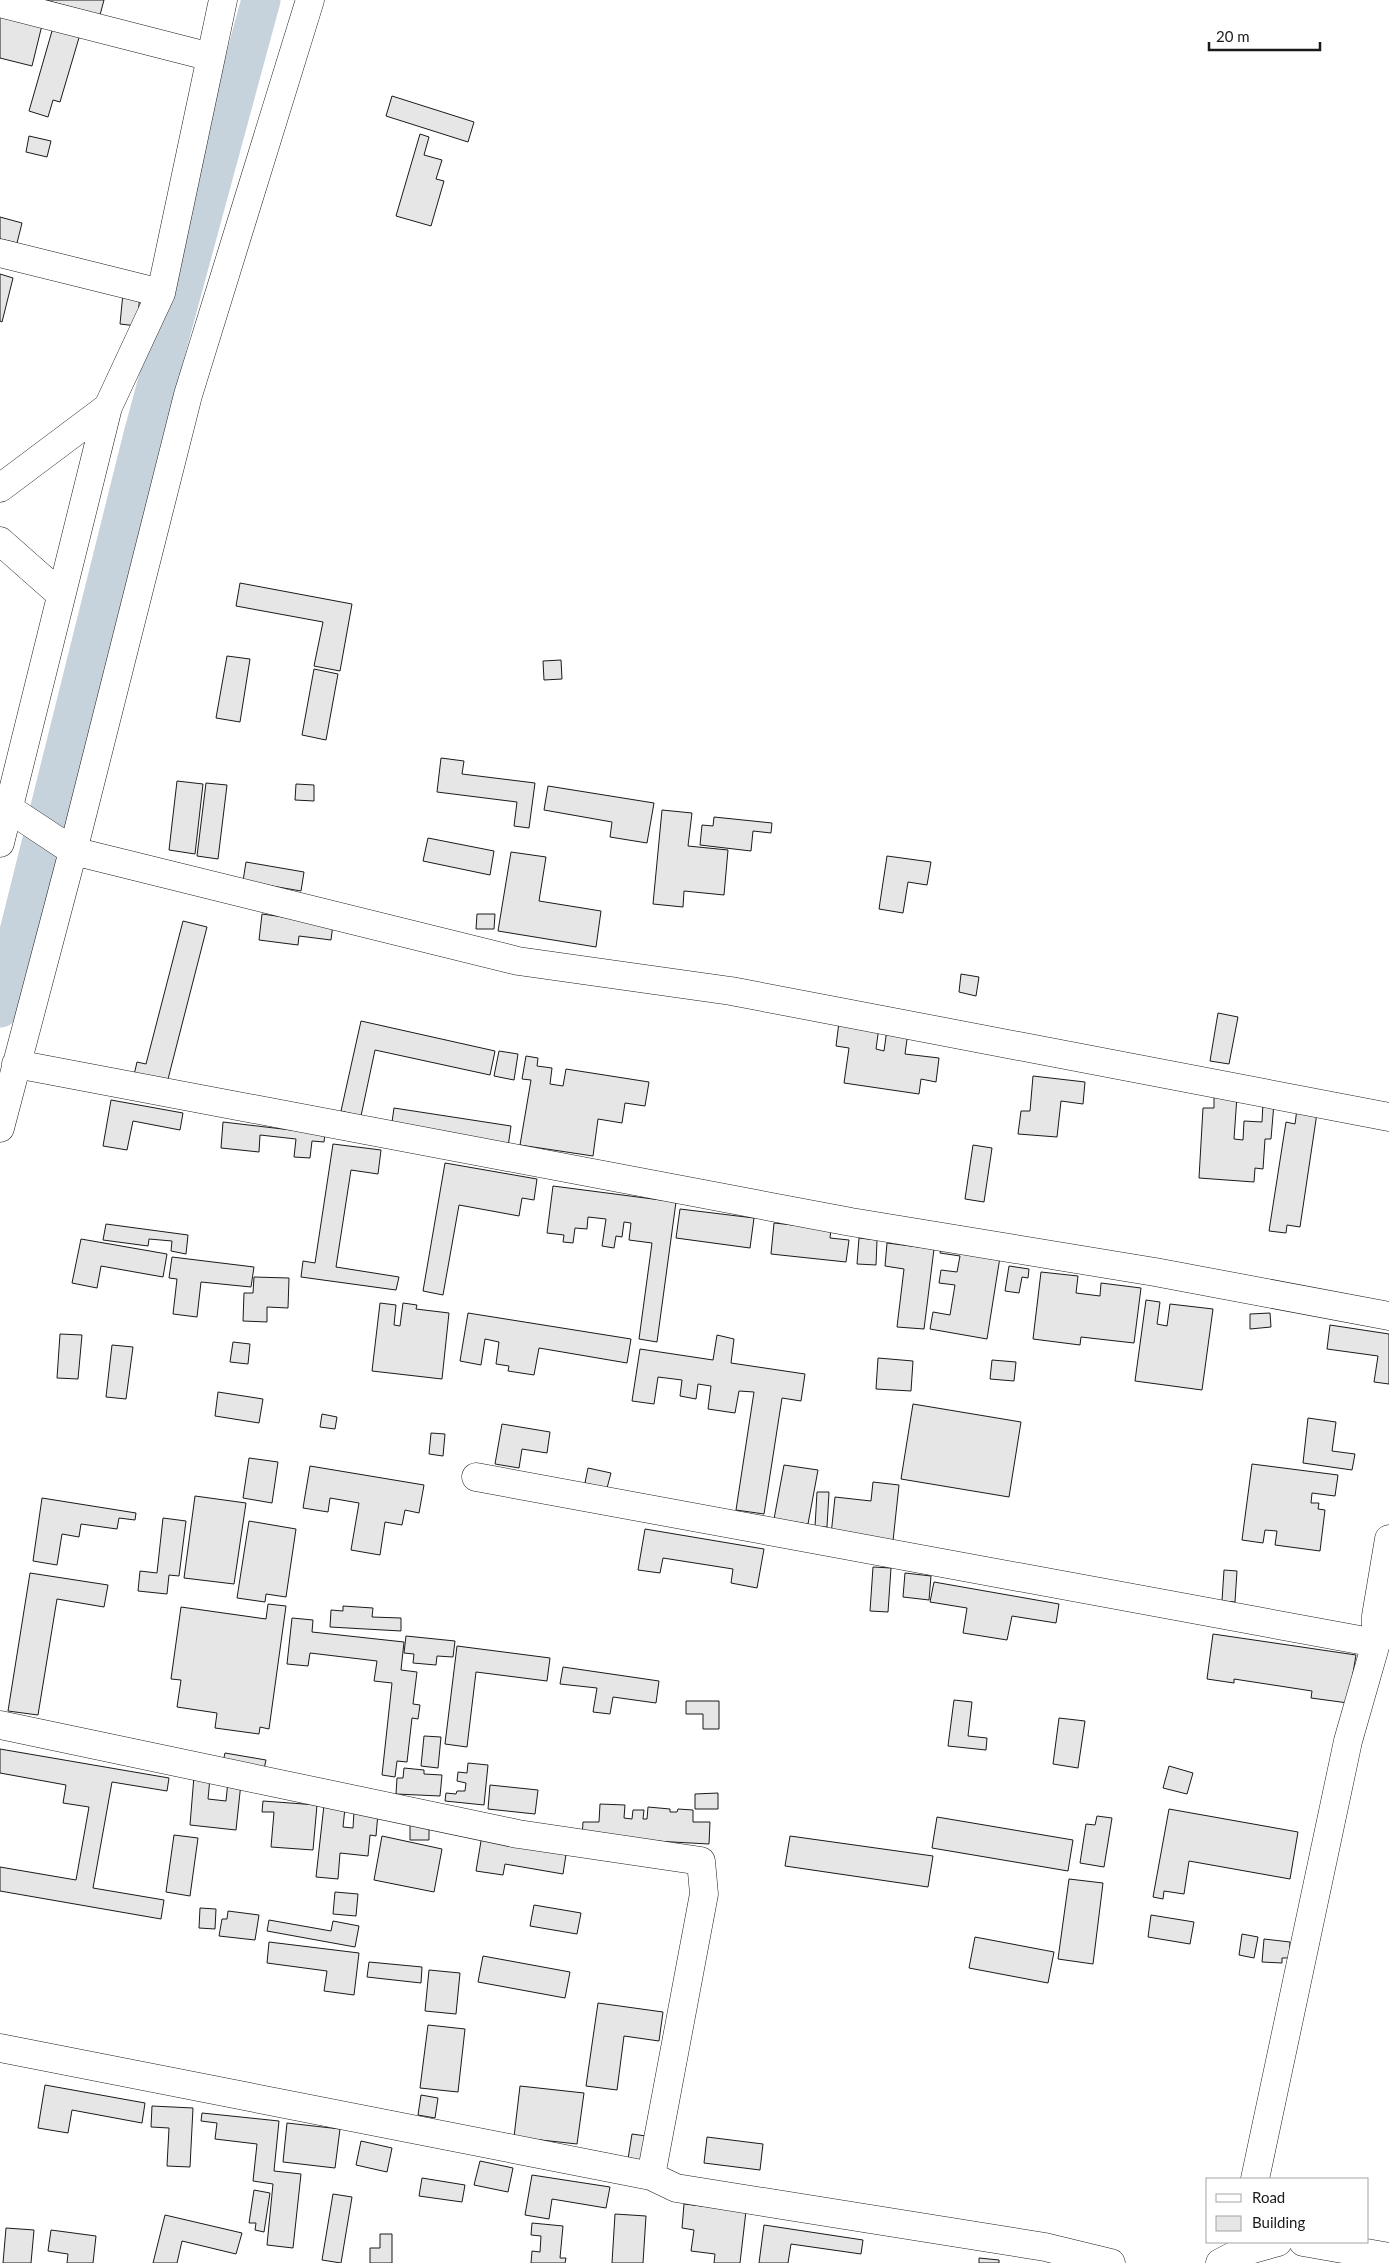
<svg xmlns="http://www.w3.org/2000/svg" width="1389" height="2263" font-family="Lato,sans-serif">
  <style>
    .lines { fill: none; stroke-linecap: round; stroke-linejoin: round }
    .canal { stroke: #c6d2dc; stroke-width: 39 }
    .building { fill: #e6e6e6; stroke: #1a1a1a }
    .minor-casing { stroke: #1a1a1a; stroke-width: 29 }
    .minor { stroke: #fff; stroke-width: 28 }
  </style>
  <rect width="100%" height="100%" fill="#fff"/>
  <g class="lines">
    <path class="canal" d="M0,1008L143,435L261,0"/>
  </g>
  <path class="building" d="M45,0H104L100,15Z
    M0,11L43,21L32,66L0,58Z
    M54,24L81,31L60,102L53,100L48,117L29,111Z
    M392,96L474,122L468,142L386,116Z
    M420,134L429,137L424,155L442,160L436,179L444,181L431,226L396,216Z
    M29,136L51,141L47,157L26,152Z
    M0,217L22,223L17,243L0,239Z
    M0,274L13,278L2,322L0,321Z
    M123,293L140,294L137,326L120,324Z
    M240,583L352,604L340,671L314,666L323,622L236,606Z
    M227,656L250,659L240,722L216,718Z
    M561,660L562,679L544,680L543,661Z
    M314,669L338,674L326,740L302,735Z
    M441,758L464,761L462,774L535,783L529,828L514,826L517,802L437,792Z
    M177,781L203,784L195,854L169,850Z
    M206,783L227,785L218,859L197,856Z
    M296,784L314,785V801L295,800Z
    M548,786L654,803L647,843L610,837L612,822L544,810Z
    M662,810L692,813L688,846L728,850L724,895L684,891L683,907L653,904Z
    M714,817L772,823L771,833L753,831L751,851L700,845L702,825L713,826Z
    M428,838L494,851L490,875L423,861Z
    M511,852L546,857L539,901L601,911L596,947L498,931Z
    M887,856L931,862L927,885L908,882L903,913L879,909Z
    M246,862L304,872L301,891L243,881Z
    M262,914L333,924L331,940L299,936L298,945L259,940Z
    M477,914H495L494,929H476Z
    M183,921L207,927L167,1083L134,1075L137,1062L146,1064Z
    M961,974L979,977L976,996L959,992Z
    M1218,1013L1238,1017L1229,1064L1210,1061Z
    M361,1021L495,1051L490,1075L375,1050L361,1116L341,1111Z
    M839,1022L879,1027L876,1049L884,1051L887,1029L908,1032L905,1054L939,1058L936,1082L921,1079L919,1094L844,1083L849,1048L836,1046Z
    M499,1051L518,1054L514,1080L494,1076Z
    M526,1056L538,1058L537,1066L552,1068L550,1084L563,1086L566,1069L649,1082L645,1106L625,1103L622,1123L598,1119L593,1156L520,1145L531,1080L522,1079Z
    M1033,1076L1085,1082L1083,1104L1061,1101L1057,1137L1018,1134L1021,1111H1030Z
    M1214,1095L1237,1096L1234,1139L1243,1140L1244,1121L1262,1122L1263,1102L1274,1103L1271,1139H1265L1263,1169L1255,1168L1254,1182L1199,1178L1203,1108H1214Z
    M111,1100L183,1113L180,1130L133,1121L127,1150L103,1146Z
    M394,1108L511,1126L508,1147L391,1129Z
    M1297,1109L1317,1113L1300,1227L1287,1225L1286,1233L1269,1231L1286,1122L1295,1124Z
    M223,1122L325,1134L324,1142L312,1141L310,1158L294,1157L296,1139L260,1135L259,1152L221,1148Z
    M333,1144L381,1150L378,1174L351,1170L336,1267L399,1277L396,1290L301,1277L303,1261L315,1263Z
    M973,1145L992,1148L984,1202L965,1199Z
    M445,1163L537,1179L534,1200L522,1198L519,1216L459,1205L443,1295L423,1291Z
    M553,1186L676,1202L657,1342L639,1339L652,1243L629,1240L631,1223L624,1222L622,1237L616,1236L614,1248L602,1246L606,1219L588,1217L587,1229L575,1228L573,1243L563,1242L564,1235L547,1233Z
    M680,1209L754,1218L750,1248L676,1238Z
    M774,1223L831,1229L830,1238L849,1240L846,1262L771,1254Z
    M106,1224L188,1235L186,1254L171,1251L172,1241L149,1239L148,1246L103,1240Z
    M859,1238L877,1240L876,1265L857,1264Z
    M81,1239L167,1254L163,1277L101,1266L97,1288L72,1283Z
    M887,1243L934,1249L924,1329L897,1327L904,1269L885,1266Z
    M941,1248L1000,1257L987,1339L930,1329L933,1312L950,1315L955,1285L939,1283L941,1270L957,1272L960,1256L940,1253Z
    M172,1257L254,1267L251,1287L201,1282L197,1317L173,1314L177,1279L169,1278Z
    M1009,1266L1029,1269L1028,1278L1022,1277L1019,1293L1005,1291Z
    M1041,1272L1078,1276L1076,1293L1100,1296L1101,1283L1141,1288L1134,1343L1081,1337L1080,1345L1033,1339Z
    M254,1277L289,1278L288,1308L267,1307V1322L243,1321L244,1293H253Z
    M1146,1300L1160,1302L1157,1324L1167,1326L1170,1304L1213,1309L1202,1390L1135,1381Z
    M380,1303L396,1305L394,1325L400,1326L403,1303L417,1305L416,1309L449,1313L442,1379L372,1371Z
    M468,1313L631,1339L627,1363L539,1348L534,1375L508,1371L509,1366L496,1364L499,1342L485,1339L481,1365L460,1361Z
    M1270,1313L1271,1327L1250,1329V1314Z
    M1330,1325L1389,1334V1384L1374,1382L1378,1356L1327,1349Z
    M60,1334L82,1335L78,1379L57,1378Z
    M717,1335L734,1339L731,1363L805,1374L801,1401L782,1398L764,1514L736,1510L754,1392L739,1391L735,1413L708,1409L711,1386L698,1384L696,1399L680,1396L682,1380L658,1377L654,1404L632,1401L640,1349L713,1360Z
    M233,1342L250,1344L248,1364L230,1362Z
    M112,1345L133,1347L126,1399L106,1397Z
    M878,1358L913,1361L911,1391L876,1389Z
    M992,1360L1016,1362L1014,1381L990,1379Z
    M218,1392L263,1399L259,1423L215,1416Z
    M913,1404L1021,1422L1009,1497L901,1479Z
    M322,1414L337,1417L335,1429L320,1427Z
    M1308,1418L1336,1422L1332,1451L1355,1454L1352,1470L1303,1463Z
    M502,1424L550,1432L547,1453L522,1449L519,1468L495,1464Z
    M431,1433L445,1434L443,1456L429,1454Z
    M249,1458L278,1462L272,1503L243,1498Z
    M1252,1464L1338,1475L1335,1496L1312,1493L1311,1503H1319L1318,1509L1325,1510L1320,1551L1275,1545L1277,1531L1265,1530L1263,1543L1242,1540Z
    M784,1465L818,1470L808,1524L774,1519Z
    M310,1466L424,1485L419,1513L405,1510L402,1525L385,1522L380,1555L351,1550L359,1503L330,1498L328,1512L303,1508Z
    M588,1468L611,1473L607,1488L585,1483Z
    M873,1482L899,1485L893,1541L831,1535L835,1497L871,1501Z
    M817,1492H829L827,1527H815Z
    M195,1496L246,1503L234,1584L184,1578Z
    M42,1498L136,1513L135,1520L119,1518L117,1529L81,1524L79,1537L62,1534L57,1565L33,1561Z
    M163,1518L186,1521L179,1576L169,1575L167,1594L138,1591L140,1571L157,1573Z
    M249,1521L296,1529L286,1597L266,1594L265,1602L237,1598Z
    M645,1529L764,1549L757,1588L731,1583L733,1569L663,1558L660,1573L638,1570Z
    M873,1567L891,1568L888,1612L870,1611Z
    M1224,1570L1237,1571L1235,1602L1222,1601Z
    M30,1573L108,1585L104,1607L57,1599L38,1715L8,1711Z
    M905,1573L931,1576L929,1600L903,1597Z
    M934,1582L1059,1604L1056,1623L1012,1616L1007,1640L963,1633L967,1608L930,1602Z
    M268,1604L286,1606L269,1729L260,1727L259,1734L215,1728L217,1713L177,1707L181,1680L171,1679L181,1607L266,1619Z
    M343,1606L373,1608L372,1617L401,1618V1631L330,1627L331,1610L343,1611Z
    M292,1618L313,1620L312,1632L404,1642L401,1670L417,1672L413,1704L420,1705L418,1719L412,1718L407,1762L397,1761L395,1777L382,1775L392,1683L374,1681L377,1661L310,1653L308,1666L287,1664Z
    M1213,1634L1356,1655L1348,1703L1311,1698L1312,1691L1234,1679V1683L1207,1679Z
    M406,1636L455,1641L453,1657L437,1656L436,1665L413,1663L414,1654L404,1653Z
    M457,1646L550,1658L547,1681L476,1672L467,1747L445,1744Z
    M563,1667L659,1681L656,1703L613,1697L610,1714L593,1712L597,1688L560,1684Z
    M954,1700L972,1702L968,1736L987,1738L986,1750L948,1746Z
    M686,1701H719V1729H703V1714H686Z
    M1059,1718L1085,1721L1078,1768L1053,1764Z
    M424,1736L441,1737L438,1768L421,1766Z
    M0,1749L169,1778L167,1791L112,1782L93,1888L164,1900L161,1919L0,1891V1867L76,1880L89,1807L63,1803L66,1785L0,1773Z
    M225,1753L266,1760L263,1773L222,1766Z
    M468,1763L488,1765L484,1805L445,1801L446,1793L456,1794L457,1791H465L466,1783L457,1781L458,1772L467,1773Z
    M1169,1766L1193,1773L1187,1794L1163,1788Z
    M404,1768L424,1770V1774L442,1775L440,1796L396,1794L397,1778H403Z
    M194,1776L210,1778L208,1799L226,1801L228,1781L241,1783L236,1830L190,1825Z
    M490,1785L538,1790L535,1814L488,1809Z
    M718,1793V1809H695V1794Z
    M263,1801L317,1805L313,1850L271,1847L274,1812H262Z
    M600,1804L625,1805L624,1818L632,1819L633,1810H644L643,1819H647L648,1807L670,1809V1812H677L678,1809L693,1810V1822H710L709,1844L582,1837L583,1822H599Z
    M324,1805L345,1808L343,1827L353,1828L354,1811L378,1813L376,1836L370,1835L368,1856L340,1853L338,1879L316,1877Z
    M1169,1809L1298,1832L1290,1879L1189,1861L1184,1894L1164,1891L1163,1899L1153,1897Z
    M1097,1816L1112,1818L1104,1867L1080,1863L1086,1824L1095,1825Z
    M937,1817L1073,1840L1068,1871L932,1848Z
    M429,1824V1840H410V1825Z
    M174,1835L198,1838L190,1896L166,1892Z
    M482,1835L567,1848L563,1874L505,1864L503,1875L476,1871Z
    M382,1836L442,1849L434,1892L374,1880Z
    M790,1836L933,1856L928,1887L785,1866Z
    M1069,1879L1103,1883L1093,1964L1058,1959Z
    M335,1892L358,1894L356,1916L333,1914Z
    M534,1905L581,1913L577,1934L530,1926Z
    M200,1908L216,1909L215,1929L199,1928Z
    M228,1911L259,1915L255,1940L219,1936L222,1919H227Z
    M1151,1915L1194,1922L1190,1944L1148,1937Z
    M269,1920L331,1931L333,1921L359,1926L355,1947L267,1931Z
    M1242,1934L1258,1937L1254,1958L1239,1955Z
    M975,1937L1054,1952L1048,1983L969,1968Z
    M1264,1939L1290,1942L1289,1958H1282V1963L1262,1962Z
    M269,1942L359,1953L354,1995L324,1991L327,1971L267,1963Z
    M483,1956L570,1972L565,1998L478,1982Z
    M369,1962L422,1967L421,1983L367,1977Z
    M429,1970L460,1973L456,2014L425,2011Z
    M598,2003L663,2012L659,2041L624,2036L617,2090L586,2086Z
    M428,2025L465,2029L458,2092L420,2088Z
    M45,2085L145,2103L142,2123L72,2110L68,2133L38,2128Z
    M520,2086L584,2093L577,2144L514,2137Z
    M421,2095L438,2098L435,2118L418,2115Z
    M152,2106L193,2108L190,2167L167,2166L169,2128L151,2127Z
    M202,2113L279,2121L274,2171L301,2174L293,2248L267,2245L273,2184L253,2181L257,2144L215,2139L217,2123L201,2121Z
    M287,2123L340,2129L335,2168L283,2162Z
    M632,2134L653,2137L649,2163L628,2159Z
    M707,2137L763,2144L760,2170L704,2163Z
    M361,2141L392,2148L387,2172L356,2165Z
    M480,2161L513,2168L508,2192L474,2185Z
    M532,2175L610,2187L606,2208L552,2199L549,2219L525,2215Z
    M422,2178L465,2185L462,2202L419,2196Z
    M254,2190L270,2193L264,2232L255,2230L256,2223H249Z
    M333,2194L352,2197L341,2263L322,2260Z
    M684,2204L746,2211L740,2263H714L715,2254L691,2251L694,2230L682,2228Z
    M615,2214L646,2216L643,2263H612Z
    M165,2215L242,2233L236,2254L182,2241L177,2263H153Z
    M532,2223L563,2226L560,2258H566L565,2263H531L532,2251L540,2252L541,2236L531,2235Z
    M764,2225L863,2240L861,2254L791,2244L788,2263H759Z
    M6,2228L34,2230L31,2263H3Z
    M51,2230L96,2236L93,2263H67L68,2254L48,2251Z
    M380,2234H392V2263H370V2248H380Z
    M979,2258L999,2260V2263H979Z"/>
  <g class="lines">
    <defs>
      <path id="minor" d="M0,3L211,57
        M0,253L161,293
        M0,488L108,407
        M0,541L60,594
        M0,805L8,808L73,851L518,961L731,991L1389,1117
        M0,843L108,407L161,293L223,0
        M16,1064L851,1222L1155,1272L1389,1316
        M0,1128L73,851L188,395L310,0
        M476,1477L1376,1643
        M0,1725L518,1834L701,1861L704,1894L651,2176
        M0,2048L651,2176L676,2188L1045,2247L1111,2263
        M1255,2179L1348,1741L1376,1643V1616L1389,1539
        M1303,2242L1389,2257
        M1220,2263L1239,2253L1278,2242"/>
    </defs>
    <use href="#minor" class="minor-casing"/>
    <use href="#minor" class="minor"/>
  </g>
  <rect x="1206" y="2178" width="162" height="65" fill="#ffffff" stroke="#a3a3a3"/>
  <rect x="1216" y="2194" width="25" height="8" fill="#ffffff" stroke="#a3a3a3"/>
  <text x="1252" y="2203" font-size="15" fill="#1a1a1a">Road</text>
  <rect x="1216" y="2216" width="25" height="15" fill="#e6e6e6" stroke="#a3a3a3"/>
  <text x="1252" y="2228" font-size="15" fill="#1a1a1a">Building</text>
  <path d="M1209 42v8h111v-8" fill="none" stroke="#1a1a1a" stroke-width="2.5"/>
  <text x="1216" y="42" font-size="15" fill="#1a1a1a" stroke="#ffffff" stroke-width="4" paint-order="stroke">20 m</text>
</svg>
